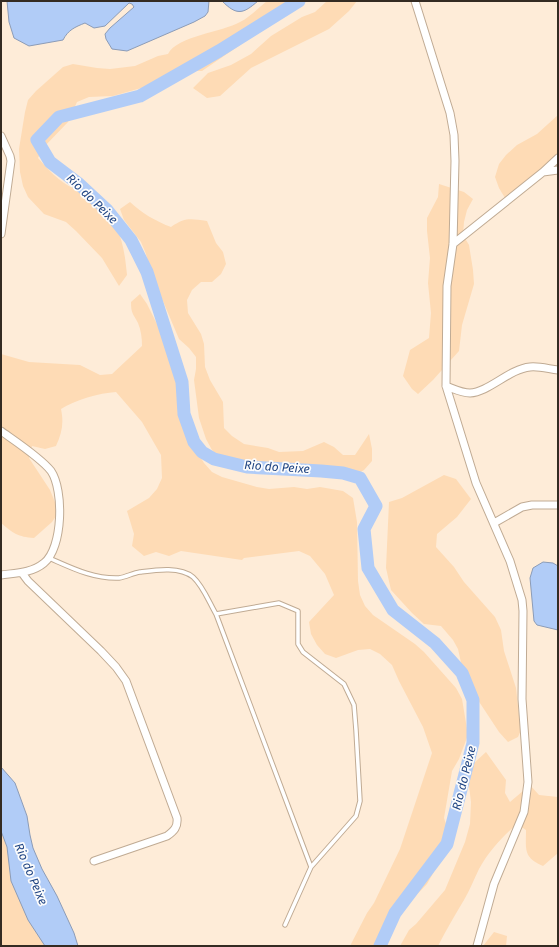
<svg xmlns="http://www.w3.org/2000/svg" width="559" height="947" font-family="'Fira Sans',sans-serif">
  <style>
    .green { fill: #fedbb5 }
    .water { fill: #b1ccf7; stroke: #8c9cb7 }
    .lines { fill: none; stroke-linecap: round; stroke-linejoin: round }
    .river { stroke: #b1ccf7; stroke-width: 13 }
    .service-casing { stroke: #c0ab94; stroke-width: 5.5 }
    .minor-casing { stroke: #c0ab94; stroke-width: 9 }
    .service { stroke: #fff; stroke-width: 3.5 }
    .minor { stroke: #fff; stroke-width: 7 }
    .labels { text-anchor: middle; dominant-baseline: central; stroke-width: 3.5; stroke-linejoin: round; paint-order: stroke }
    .water-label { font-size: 12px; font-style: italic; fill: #1f4483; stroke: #fcfcfc }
  </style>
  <rect width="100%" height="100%" fill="#feecd8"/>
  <path class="green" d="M267,1H303L289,11L278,17L266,27L255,33L243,43L202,71H186L171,82L159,83L113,96L89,97L77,102L68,122L43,148L38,158C48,169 59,182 73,188C77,190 84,189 88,192C93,195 97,200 101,205C121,228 124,245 127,275L119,286L102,258L76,231L66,222L44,214L28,197L23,186L20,172L19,149L25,112L28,100L36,91L63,67L73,64L97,68L110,69L135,66L158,56L168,54C177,36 223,32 240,22C250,17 258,8 267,1Z
    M327,1H357L349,11L329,29L251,68L220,96L207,98L193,88L208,73L231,65L251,54L271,36L302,17L315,12Z
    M558,115V157L514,192L505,198L499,188L495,177L499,164L506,155L517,145L537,134Z
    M439,184L464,192L473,199L467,210L464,222L463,235L469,245L473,270L474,284L462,325L459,351L433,380L418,394L412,389L403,376L410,350L429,338L431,313L428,283L430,258L427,231V218L438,197Z
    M130,202C142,213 155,221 171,227C186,217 190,219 207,221L216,243L223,252L226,264L221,274L212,282H201L192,290L187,300L188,313L201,334L204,344L205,367L210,380L223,402L224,428L232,436L244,444L268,448L279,452L303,451L324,442L334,447L343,455H355L369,434L372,449V461L364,470L354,476H342L330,474L296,475L282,473L231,465L220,459L212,450L206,439L199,418L194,380L196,369V357L189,348L179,339L149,268L146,254L141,242L124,220L120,209Z
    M140,294L147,304L163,336L172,360L174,373L177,384L178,397L181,408L185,433L204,463L212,472L222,477L257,487L269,489L294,487L307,489L320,487L343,491L353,498L357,522L358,581L360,595L365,606L373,615L415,644L424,652L456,688L462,699L468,735L459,759L452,771L444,818L448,830L449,841L444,854L427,884L402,910L395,920L383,946H350L367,913L374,903L400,849L432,753L423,727L399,681L392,665L380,654L370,649L358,650L336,658L325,654L317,645L311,634L309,622L334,595L325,574L310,556L299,551L244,558L242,560L181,551L169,556L156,552L144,556L132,546L134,534L127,511L149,498L157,489L162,478L161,455L142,422L116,392C99,393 75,400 61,409C64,423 62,433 56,446L45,449L32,446L29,458L50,490L59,512L52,522L34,538C18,537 13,533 1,523V354L29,362L80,365L100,375L112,374L142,346C142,338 141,330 138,323C133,313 131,314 131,302Z
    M444,475L456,479L471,499L457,517L437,534L436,547L454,567L464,582L495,617L501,630L504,651L516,688L519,715L523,726L518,737L508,742L499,732L472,691L462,667L458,649L453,640L441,626L424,624L412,613L391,590L386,568L389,502L402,498Z
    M486,752L506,780L505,793L510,802L530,785L539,795L558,797V853L543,866C523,857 526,850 526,830L517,824C502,837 489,851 479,869C474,879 470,890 464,900C455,915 446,930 438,946H400L409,930L416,924L445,890L465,842L470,824L471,802L468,778L473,764Z
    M1,812L51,946H1Z
    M494,932L507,936L506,946H483Z"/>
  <path class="water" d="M7,1H209L208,12L205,16L194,22L127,51L112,49L106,39L105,34L110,28L134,7L132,4L129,3L105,26L94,28L85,23C75,27 68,30 63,40L29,46L14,38L9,22Z
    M222,1H258C243,14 237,16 222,1Z
    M543,562L553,563L558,566V630L537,625L534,621L530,578L533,568Z
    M1,767L15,783L27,816L30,835L33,848L42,869L57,896L74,933L78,946H45L28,920L11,881L7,847L1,831Z"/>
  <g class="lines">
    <path class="river" d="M299,1L219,51L140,96L59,117L37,140L50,162L79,184L107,210L131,240L147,272L182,382L184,414L194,442L202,452L214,459L247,467L321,471L343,473L360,478L376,506L364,529L368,568L393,610L435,643L462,673L473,700V743L447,844L395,913L380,946"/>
    <defs>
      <path id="service" d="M49,558C72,568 93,579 119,578C126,577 133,573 140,572C155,570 180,566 193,577C203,586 209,602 216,614L311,867
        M216,614L279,603L298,611V644L303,652L344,684L354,705L356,730L360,801L356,816L311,867L285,925"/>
      <path id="minor" d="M415,1L450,113L454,135L455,161L453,244L447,286L446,386L476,483L510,561L522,600L523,611L522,699L528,782L524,812L494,884L477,946
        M1,136L10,156L11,161L1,234
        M543,172L558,158
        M453,244L543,172L558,170
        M446,386C454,389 462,393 470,393C489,392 509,369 530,367C539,366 549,369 558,370
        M1,431C15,441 41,458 51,471C64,490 63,548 44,563C32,573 16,573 1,575
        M494,523L522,507L532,505H558
        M22,573L28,581L101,651L116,667L126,681L177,818C178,827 174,831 167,836L94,861"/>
    </defs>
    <use href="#service" class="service-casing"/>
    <use href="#minor" class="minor-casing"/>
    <use href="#service" class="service"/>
    <use href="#minor" class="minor"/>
  </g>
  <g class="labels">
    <g class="water-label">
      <text transform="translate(92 199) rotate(44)">Rio do Peixe</text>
      <text transform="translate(277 467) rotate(4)">Rio do Peixe</text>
      <text transform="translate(464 778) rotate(-76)">Rio do Peixe</text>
      <text transform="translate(31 874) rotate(67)">Rio do Peixe</text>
    </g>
  </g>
  <rect width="559" height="947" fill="none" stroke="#342b22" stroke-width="4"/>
</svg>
